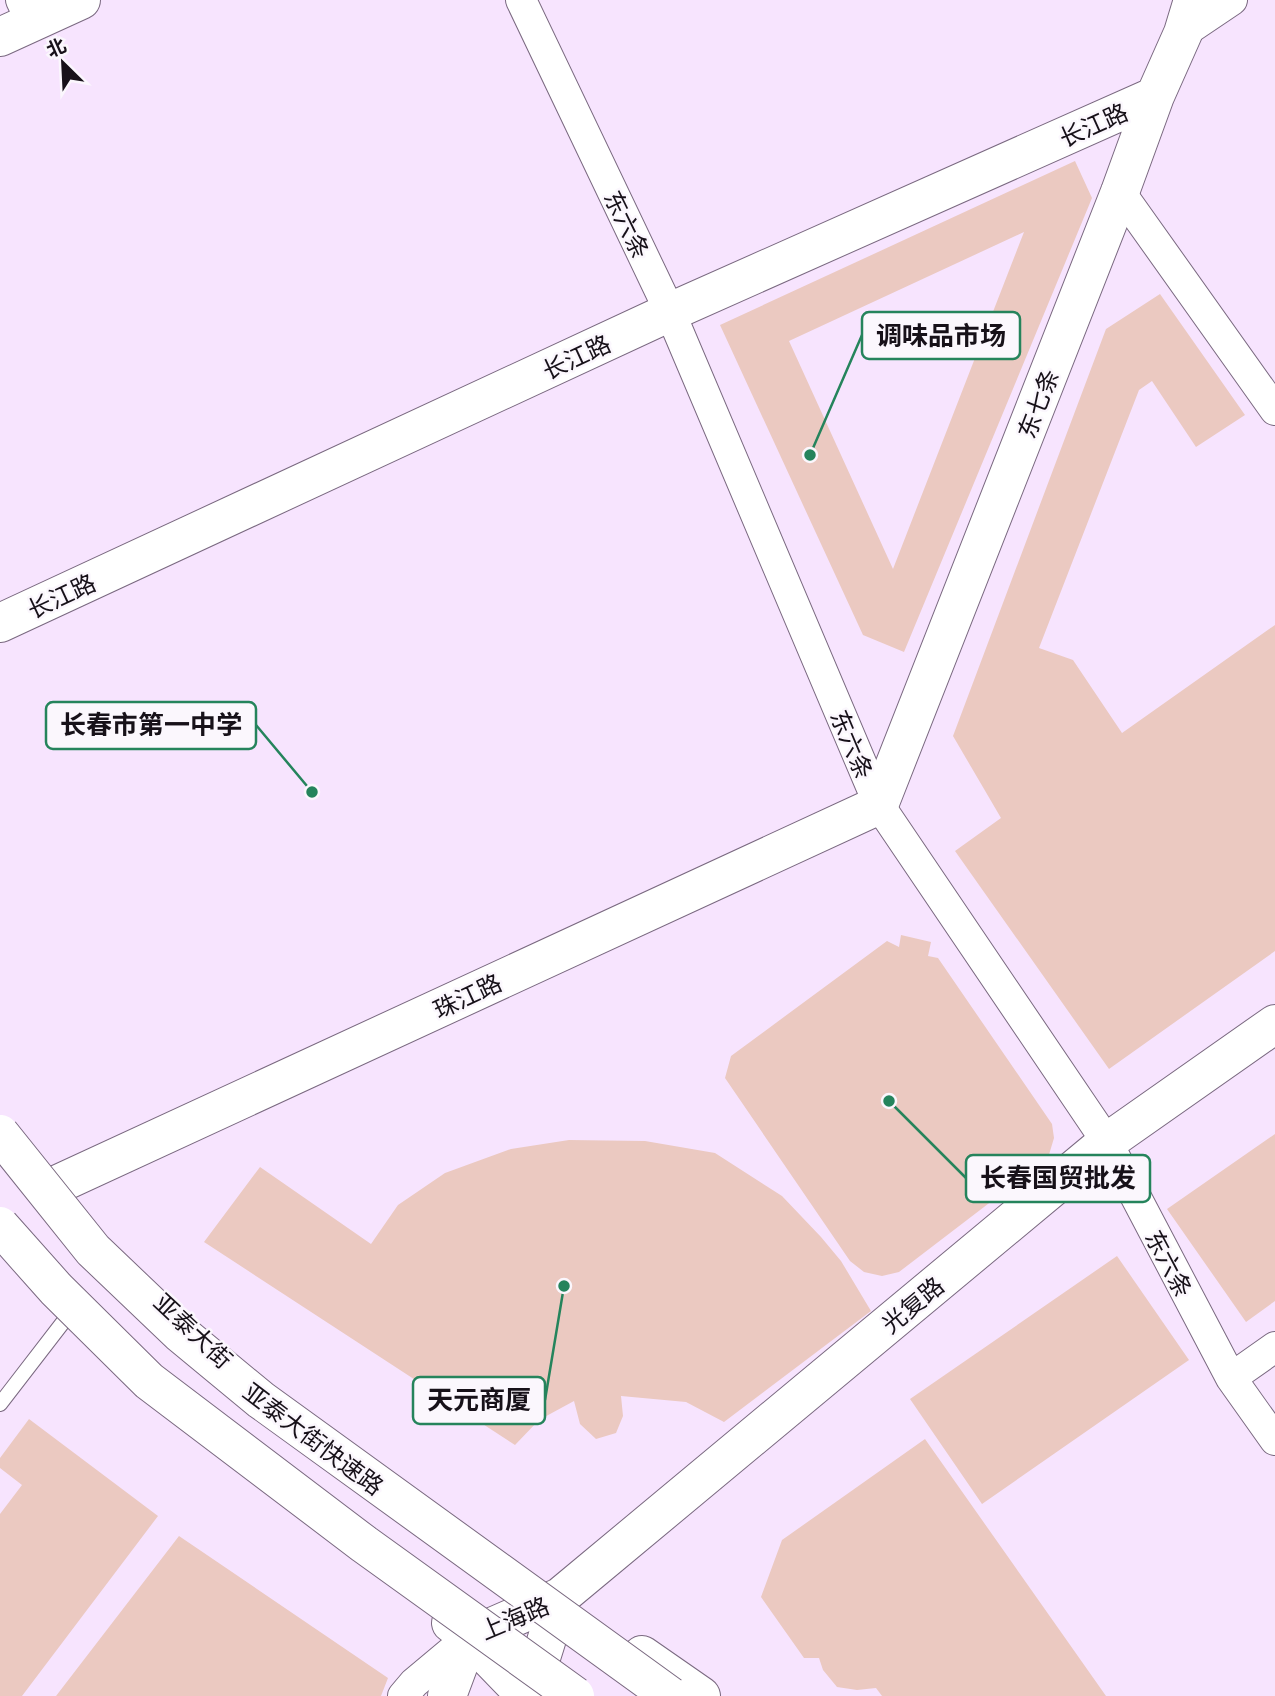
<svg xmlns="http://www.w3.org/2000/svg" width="1275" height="1696" font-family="'Playfair Display','Noto Sans SC',serif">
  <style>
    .building { fill: #ebc9c1; fill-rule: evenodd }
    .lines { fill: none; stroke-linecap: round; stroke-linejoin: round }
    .lane-casing { stroke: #7a6980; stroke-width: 16 }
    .street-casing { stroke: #7a6980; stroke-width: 32 }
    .secondary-casing { stroke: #7a6980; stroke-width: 40 }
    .primary-casing { stroke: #7a6980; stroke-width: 40 }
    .lane { stroke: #fff; stroke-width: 14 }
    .street { stroke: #fff; stroke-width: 30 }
    .secondary { stroke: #fff; stroke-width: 38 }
    .primary { stroke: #fff; stroke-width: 38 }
    .highway-bridge-casing { stroke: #7a6980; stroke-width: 40; stroke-linecap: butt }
    .highway-bridge { stroke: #fff; stroke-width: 38 }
    .labels { text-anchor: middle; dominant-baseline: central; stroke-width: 5; stroke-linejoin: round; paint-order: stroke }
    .street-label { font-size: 24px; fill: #171119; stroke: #fbf7fd }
    .leader { fill: none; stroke: #25845c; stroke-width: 2.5 }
    .callout-dot { fill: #25845c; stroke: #fbf7fd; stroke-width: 2.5 }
    .callout { fill: #fbf7fd; stroke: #25845c; stroke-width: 2.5 }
    .callout-label { font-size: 26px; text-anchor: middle; font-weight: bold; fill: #171119 }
  </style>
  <rect width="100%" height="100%" fill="#f7e4fe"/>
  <path class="building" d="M1075,161L1092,198L904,652L863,635L720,325ZM1024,232L893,569L789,341Z
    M1160,294L1245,415L1196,447L1152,381L1139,390L1039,648L1073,660L1122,733L1275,625V951L1109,1069L955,851L1001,818L953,736L1106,329Z
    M901,935L931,942L928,956L938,958L1052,1124L1054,1138L1048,1158L899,1272L882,1276L864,1272L850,1261L725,1078L731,1056L887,941L899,947Z
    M1275,1134V1301L1246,1322L1167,1209Z
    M569,1140L645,1141L715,1153L782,1196L821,1237L841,1261L871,1311L724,1422L686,1402L621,1396L623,1416L616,1433L596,1439L580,1424L574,1401L539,1420L515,1445L204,1242L260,1167L371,1244L398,1205L445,1173L511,1149Z
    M1117,1256L1189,1360L982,1504L910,1399Z
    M29,1419L158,1516L22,1696H0V1514L22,1485L0,1468V1458Z
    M925,1439L1106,1696H882L876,1688L857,1690L837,1687L823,1670L819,1658H804L761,1597L782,1540Z
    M179,1536L388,1678L381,1696H56Z"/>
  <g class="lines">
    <defs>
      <path id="lane" d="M0,1404L64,1321"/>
      <path id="street" d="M21,0L32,23
        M521,0L670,312L879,805L1107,1142L1231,1378L1275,1440
        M1183,33L1232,0
        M1120,192L1275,410
        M1231,1378L1275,1347
        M403,1696L414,1683L469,1637"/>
      <path id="secondary" d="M0,37L81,0
        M0,623L670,312L1155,96
        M54,1186L879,805L1120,192L1155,96L1183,33L1193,0
        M447,1696L469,1637L560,1597L1107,1142L1275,1024
        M529,1696L560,1597"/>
      <path id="primary" d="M451,1623L469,1637L526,1696
        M642,1655L701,1696"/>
    </defs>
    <use href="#lane" class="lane-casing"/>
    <use href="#street" class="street-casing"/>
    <use href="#secondary" class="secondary-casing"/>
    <use href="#primary" class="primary-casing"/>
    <use href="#lane" class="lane"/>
    <use href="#street" class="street"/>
    <use href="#secondary" class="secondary"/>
    <use href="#primary" class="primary"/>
    <defs>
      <path id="highway-bridge" d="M0,1134L93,1250L180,1333L261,1400L670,1696
        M0,1226L56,1289L149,1381L364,1544L575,1696"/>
    </defs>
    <use href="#highway-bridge" class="highway-bridge-casing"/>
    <use href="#highway-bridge" class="highway-bridge"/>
  </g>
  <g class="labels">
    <g class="street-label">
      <text transform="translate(1093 124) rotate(-24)">长江路</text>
      <text transform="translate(628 224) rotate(64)">东六条</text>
      <text transform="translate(576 356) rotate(-25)">长江路</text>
      <text transform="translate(1037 403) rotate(-69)">东七条</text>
      <text transform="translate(61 595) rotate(-25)">长江路</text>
      <text transform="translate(853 744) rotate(67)">东六条</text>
      <text transform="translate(467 995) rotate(-25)">珠江路</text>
      <text transform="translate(1170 1263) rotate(62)">东六条</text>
      <text transform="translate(912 1304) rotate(-40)">光复路</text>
      <text transform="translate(194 1330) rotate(43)">亚泰大街</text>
      <text transform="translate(314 1438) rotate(37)">亚泰大街快速路</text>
      <text transform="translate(514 1617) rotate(-23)">上海路</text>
    </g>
  </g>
  <path class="leader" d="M810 455L862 335M312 792L256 725M889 1101L966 1178M564 1286L545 1400"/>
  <g class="callout-dot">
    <circle cx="810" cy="455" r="7"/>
    <circle cx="312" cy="792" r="7"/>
    <circle cx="889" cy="1101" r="7"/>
    <circle cx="564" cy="1286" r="7"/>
  </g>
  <g class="callout">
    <rect x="862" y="312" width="158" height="47" rx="7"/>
    <rect x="46" y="702" width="210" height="47" rx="7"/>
    <rect x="966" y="1155" width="184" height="47" rx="7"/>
    <rect x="413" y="1377" width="132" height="47" rx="7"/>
  </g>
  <g class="callout-label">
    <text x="941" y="345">调味品市场</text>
    <text x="151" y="734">长春市第一中学</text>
    <text x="1058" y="1187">长春国贸批发</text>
    <text x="479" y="1409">天元商厦</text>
  </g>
  <g transform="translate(63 63) rotate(336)" stroke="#fbf7fd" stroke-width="5" paint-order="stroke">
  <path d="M0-5L12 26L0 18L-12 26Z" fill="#171119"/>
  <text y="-10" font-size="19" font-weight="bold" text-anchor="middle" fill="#171119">北</text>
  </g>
</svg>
